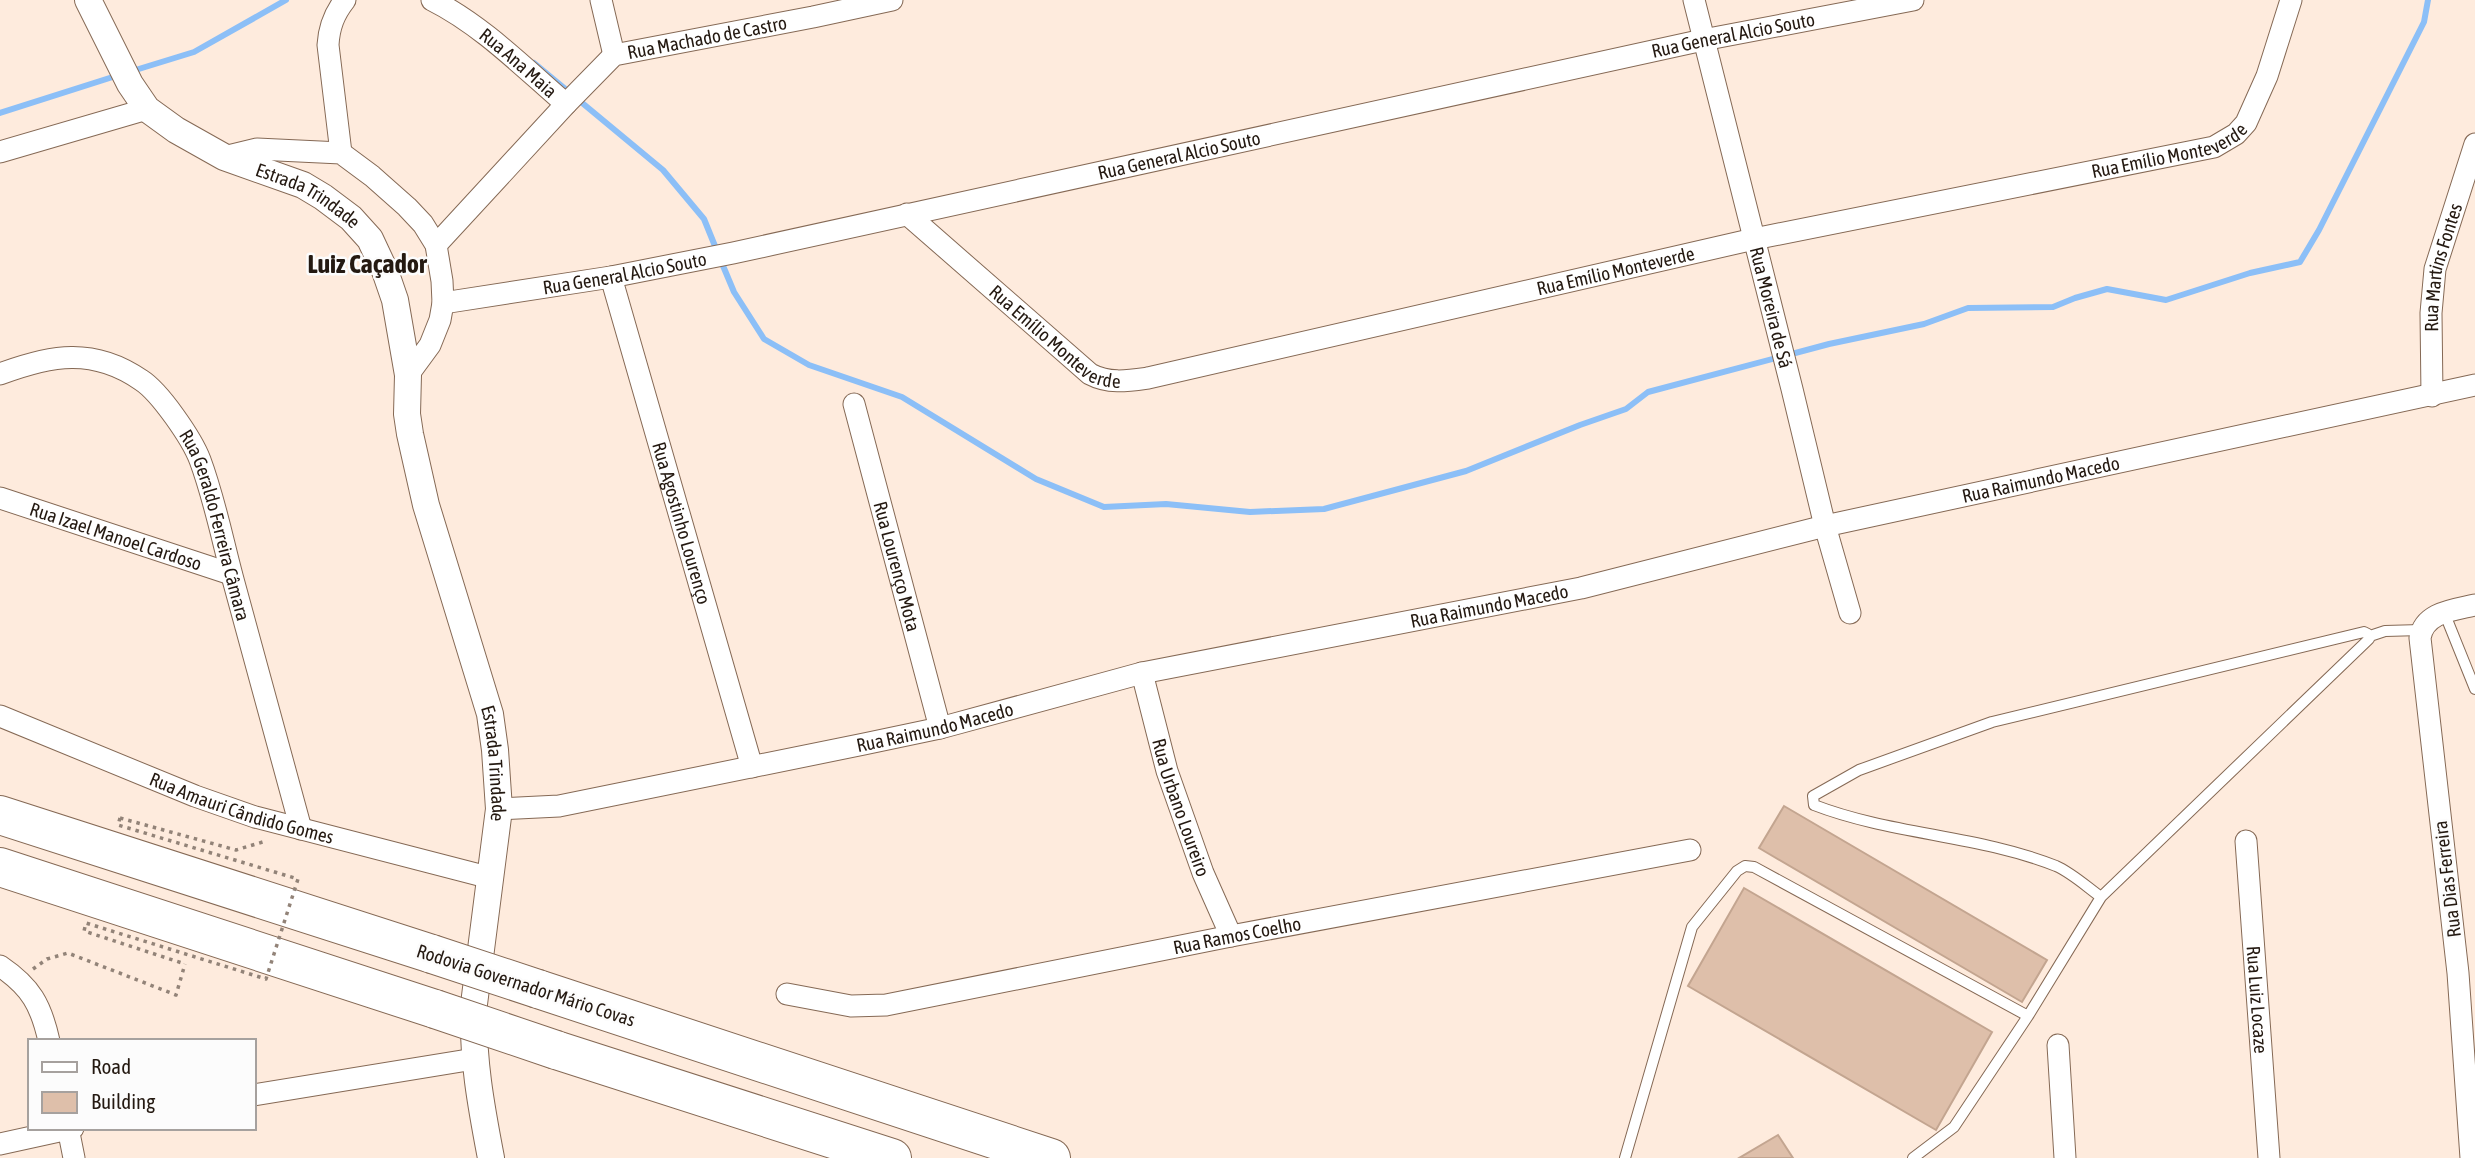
<svg xmlns="http://www.w3.org/2000/svg" width="2475" height="1158" font-family="'Asap Condensed',sans-serif">
  <style>
    .lines { fill: none; stroke-linecap: round; stroke-linejoin: round }
    .stream { stroke: #8cbff7; stroke-width: 6 }
    .building { fill: #debfaa; stroke: #c3a590; stroke-width: 2 }
    .service-casing { stroke: #856955; stroke-width: 12 }
    .minor-casing { stroke: #856955; stroke-width: 23 }
    .tertiary-casing { stroke: #856955; stroke-width: 28 }
    .motorway-casing { stroke: #856955; stroke-width: 40 }
    .path { stroke: #928378; stroke-width: 3.5; stroke-dasharray: 3.5 5; stroke-linecap: butt }
    .service { stroke: #fff; stroke-width: 10 }
    .minor { stroke: #fff; stroke-width: 21 }
    .tertiary { stroke: #fff; stroke-width: 26 }
    .motorway { stroke: #fff; stroke-width: 38 }
    .motorway-bridge-casing { stroke: #856955; stroke-width: 40; stroke-linecap: butt }
    .path-bridge { stroke: #928378; stroke-width: 3.5; stroke-dasharray: 3.5 5; stroke-linecap: butt }
    .motorway-bridge { stroke: #fff; stroke-width: 38 }
    .labels { text-anchor: middle; dominant-baseline: central; stroke-width: 5; stroke-linejoin: round; paint-order: stroke }
    .street-label { font-size: 19px; fill: #241911; stroke: #fcfcfc }
    .district-label { font-size: 26px; font-weight: bold; fill: #241911; stroke: #fcfcfc }
  </style>
  <rect width="100%" height="100%" fill="#feebdd"/>
  <g class="lines">
    <path class="stream" d="M534,63L663,170L704,219L717,251
      M129,72L194,52L286,0
      M0,113L119,75
      M721,261L734,292L764,339L809,365L902,397L1036,479L1104,507L1166,504L1250,512L1324,509L1466,471L1580,425L1626,409L1648,392L1829,344L1924,324L1968,308L2053,307L2075,298L2107,289L2166,300L2250,273L2300,262L2319,230L2424,22L2428,0"/>
  </g>
  <path class="building" d="M1784,806L2047,960L2022,1002L1759,848Z
    M1744,888L1992,1032L1936,1130L1688,986Z
    M1778,1135L1793,1158H1739Z"/>
  <g class="lines">
    <defs>
      <path id="service" d="M2444,612L2475,689
        M2370,636L2385,631L2421,630
        M1625,1158L1692,927L1737,871L1745,866L1754,867L2028,1016L2101,897L2369,639L2368,634L2364,632L1992,722L1859,770L1813,796L1814,805C1892,835 1978,835 2056,866C2072,873 2087,887 2101,897
        M1913,1158L1954,1127L2028,1016"/>
      <g id="minor">
        <path id="s1" d="M432,0C482,25 524,68 566,104"/>
        <path d="M601,0L614,55"/>
        <path id="s2" d="M1694,0L1792,389L1825,526L1850,613"/>
        <path d="M0,152L147,109"/>
        <path d="M341,153L328,45C329,27 334,14 345,0"/>
        <path d="M224,157L257,149L341,153L372,176L407,207L423,224L436,245L442,281L443,303L440,320L430,345L408,375"/>
        <path id="s3" d="M907,214L1090,374C1109,384 1127,381 1148,378L1754,239L2214,147L2236,134L2246,123L2267,76L2291,0"/>
        <path id="s4" d="M436,245L566,104L614,55L813,17L892,0"/>
        <path id="s5" d="M611,277L752,767"/>
        <path id="s6" d="M443,303L611,277L733,253L1703,40L1913,0"/>
        <path id="s7" d="M0,374C51,355 93,347 141,380C160,392 192,439 200,460C215,500 223,543 234,583C256,665 279,747 301,829"/>
        <path id="s8" d="M2432,396L2431,313L2435,269L2475,144"/>
        <path id="s9" d="M854,404L940,728"/>
        <path id="s10" d="M0,498L231,574"/>
        <path id="s11" d="M1142,673L1167,771L1203,873L1231,936"/>
        <path id="s12" d="M0,716L195,796L255,817L491,878"/>
        <path id="s13" d="M499,809L559,806L864,744L940,728L1142,673L1581,588L1825,526L2475,385"/>
        <path id="s14" d="M2246,841L2269,1158"/>
        <path d="M0,966C31,987 41,1005 49,1041"/>
        <path id="s15" d="M787,994L851,1006L886,1005L1231,936L1690,850"/>
        <path d="M2058,1045L2065,1158"/>
        <path d="M254,1095L474,1059"/>
        <path d="M68,1128L74,1158"/>
        <path d="M0,1144L73,1128"/>
        <path d="M2471,1158L2458,973L2420,638C2424,612 2454,610 2475,605"/>
      </g>
      <g id="tertiary">
        <path id="s16" d="M88,0L130,84L147,109L176,130L224,157L303,185L323,197L351,218L370,239L385,271L395,300L408,375L407,414L410,434L426,505L490,714L495,750L499,809L474,1004C472,1057 481,1106 491,1158"/>
      </g>
      <path id="motorway" d="M0,815L432,954
        M0,867L435,1009
        M538,989L1051,1158
        M556,1050L892,1158"/>
    </defs>
    <use href="#service" class="service-casing"/>
    <use href="#minor" class="minor-casing"/>
    <use href="#tertiary" class="tertiary-casing"/>
    <use href="#motorway" class="motorway-casing"/>
    <path class="path" d="M120,818L236,850L266,841
      M33,969L47,959L68,953L176,995L185,964"/>
    <use href="#service" class="service"/>
    <use href="#minor" class="minor"/>
    <use href="#tertiary" class="tertiary"/>
    <use href="#motorway" class="motorway"/>
    <defs>
      <path id="motorway-bridge" d="M432,954L538,989
        M435,1009L556,1050"/>
    </defs>
    <use href="#motorway-bridge" class="motorway-bridge-casing"/>
    <path class="path-bridge" d="M120,818L118,825L298,879L266,979L86,923L84,931L185,964"/>
    <use href="#motorway-bridge" class="motorway-bridge"/>
  </g>
  <g class="labels">
    <g class="street-label">
      <text stroke="none"><textPath href="#s6" startOffset="1318">Rua General Alcio Souto</textPath></text>
      <text stroke="none"><textPath href="#s4" startOffset="355">Rua Machado de Castro</textPath></text>
      <text stroke="none"><textPath href="#s1" startOffset="107">Rua Ana Maia</textPath></text>
      <text stroke="none"><textPath href="#s3" startOffset="1349">Rua Emílio Monteverde</textPath></text>
      <text stroke="none"><textPath href="#s6" startOffset="751">Rua General Alcio Souto</textPath></text>
      <text stroke="none"><textPath href="#s16" startOffset="308">Estrada Trindade</textPath></text>
      <text stroke="none"><textPath href="#s8" startOffset="130">Rua Martins Fontes</textPath></text>
      <text stroke="none"><textPath href="#s3" startOffset="782">Rua Emílio Monteverde</textPath></text>
      <text stroke="none"><textPath href="#s6" startOffset="184">Rua General Alcio Souto</textPath></text>
      <text stroke="none"><textPath href="#s2" startOffset="317">Rua Moreira de Sá</textPath></text>
      <text stroke="none"><textPath href="#s3" startOffset="194">Rua Emílio Monteverde</textPath></text>
      <text stroke="none"><textPath href="#s13" startOffset="1578">Rua Raimundo Macedo</textPath></text>
      <text stroke="none"><textPath href="#s5" startOffset="256">Rua Agostinho Lourenço</textPath></text>
      <text stroke="none"><textPath href="#s7" startOffset="315">Rua Geraldo Ferreira Câmara</textPath></text>
      <text stroke="none"><textPath href="#s10" startOffset="122">Rua Izael Manoel Cardoso</textPath></text>
      <text stroke="none"><textPath href="#s9" startOffset="168">Rua Lourenço Mota</textPath></text>
      <text stroke="none"><textPath href="#s13" startOffset="1012">Rua Raimundo Macedo</textPath></text>
      <text stroke="none"><textPath href="#s13" startOffset="444">Rua Raimundo Macedo</textPath></text>
      <text stroke="none"><textPath href="#s16" startOffset="928">Estrada Trindade</textPath></text>
      <text stroke="none"><textPath href="#s11" startOffset="140">Rua Urbano Loureiro</textPath></text>
      <text stroke="none"><textPath href="#s12" startOffset="259">Rua Amauri Cândido Gomes</textPath></text>
      <text transform="translate(2447 879) rotate(-97)">Rua Dias Ferreira</text>
      <text stroke="none"><textPath href="#s15" startOffset="458">Rua Ramos Coelho</textPath></text>
      <text transform="translate(526 985) rotate(18)">Rodovia Governador Mário Covas</text>
      <text stroke="none"><textPath href="#s14" startOffset="159">Rua Luiz Locaze</textPath></text>
    </g>
    <g class="district-label">
      <text x="367" y="264">Luiz Caçador</text>
    </g>
  </g>
  <rect x="28" y="1039" width="228" height="91" fill="#fcfcfc" stroke="#a6a19e" stroke-width="2"/>
  <rect x="42" y="1062" width="35" height="10" fill="#ffffff" stroke="#a6a19e" stroke-width="2"/>
  <text x="91" y="1074" font-size="21" fill="#241911">Road</text>
  <rect x="42" y="1092" width="35" height="21" fill="#debfaa" stroke="#a6a19e" stroke-width="2"/>
  <text x="91" y="1109" font-size="21" fill="#241911">Building</text>
</svg>
